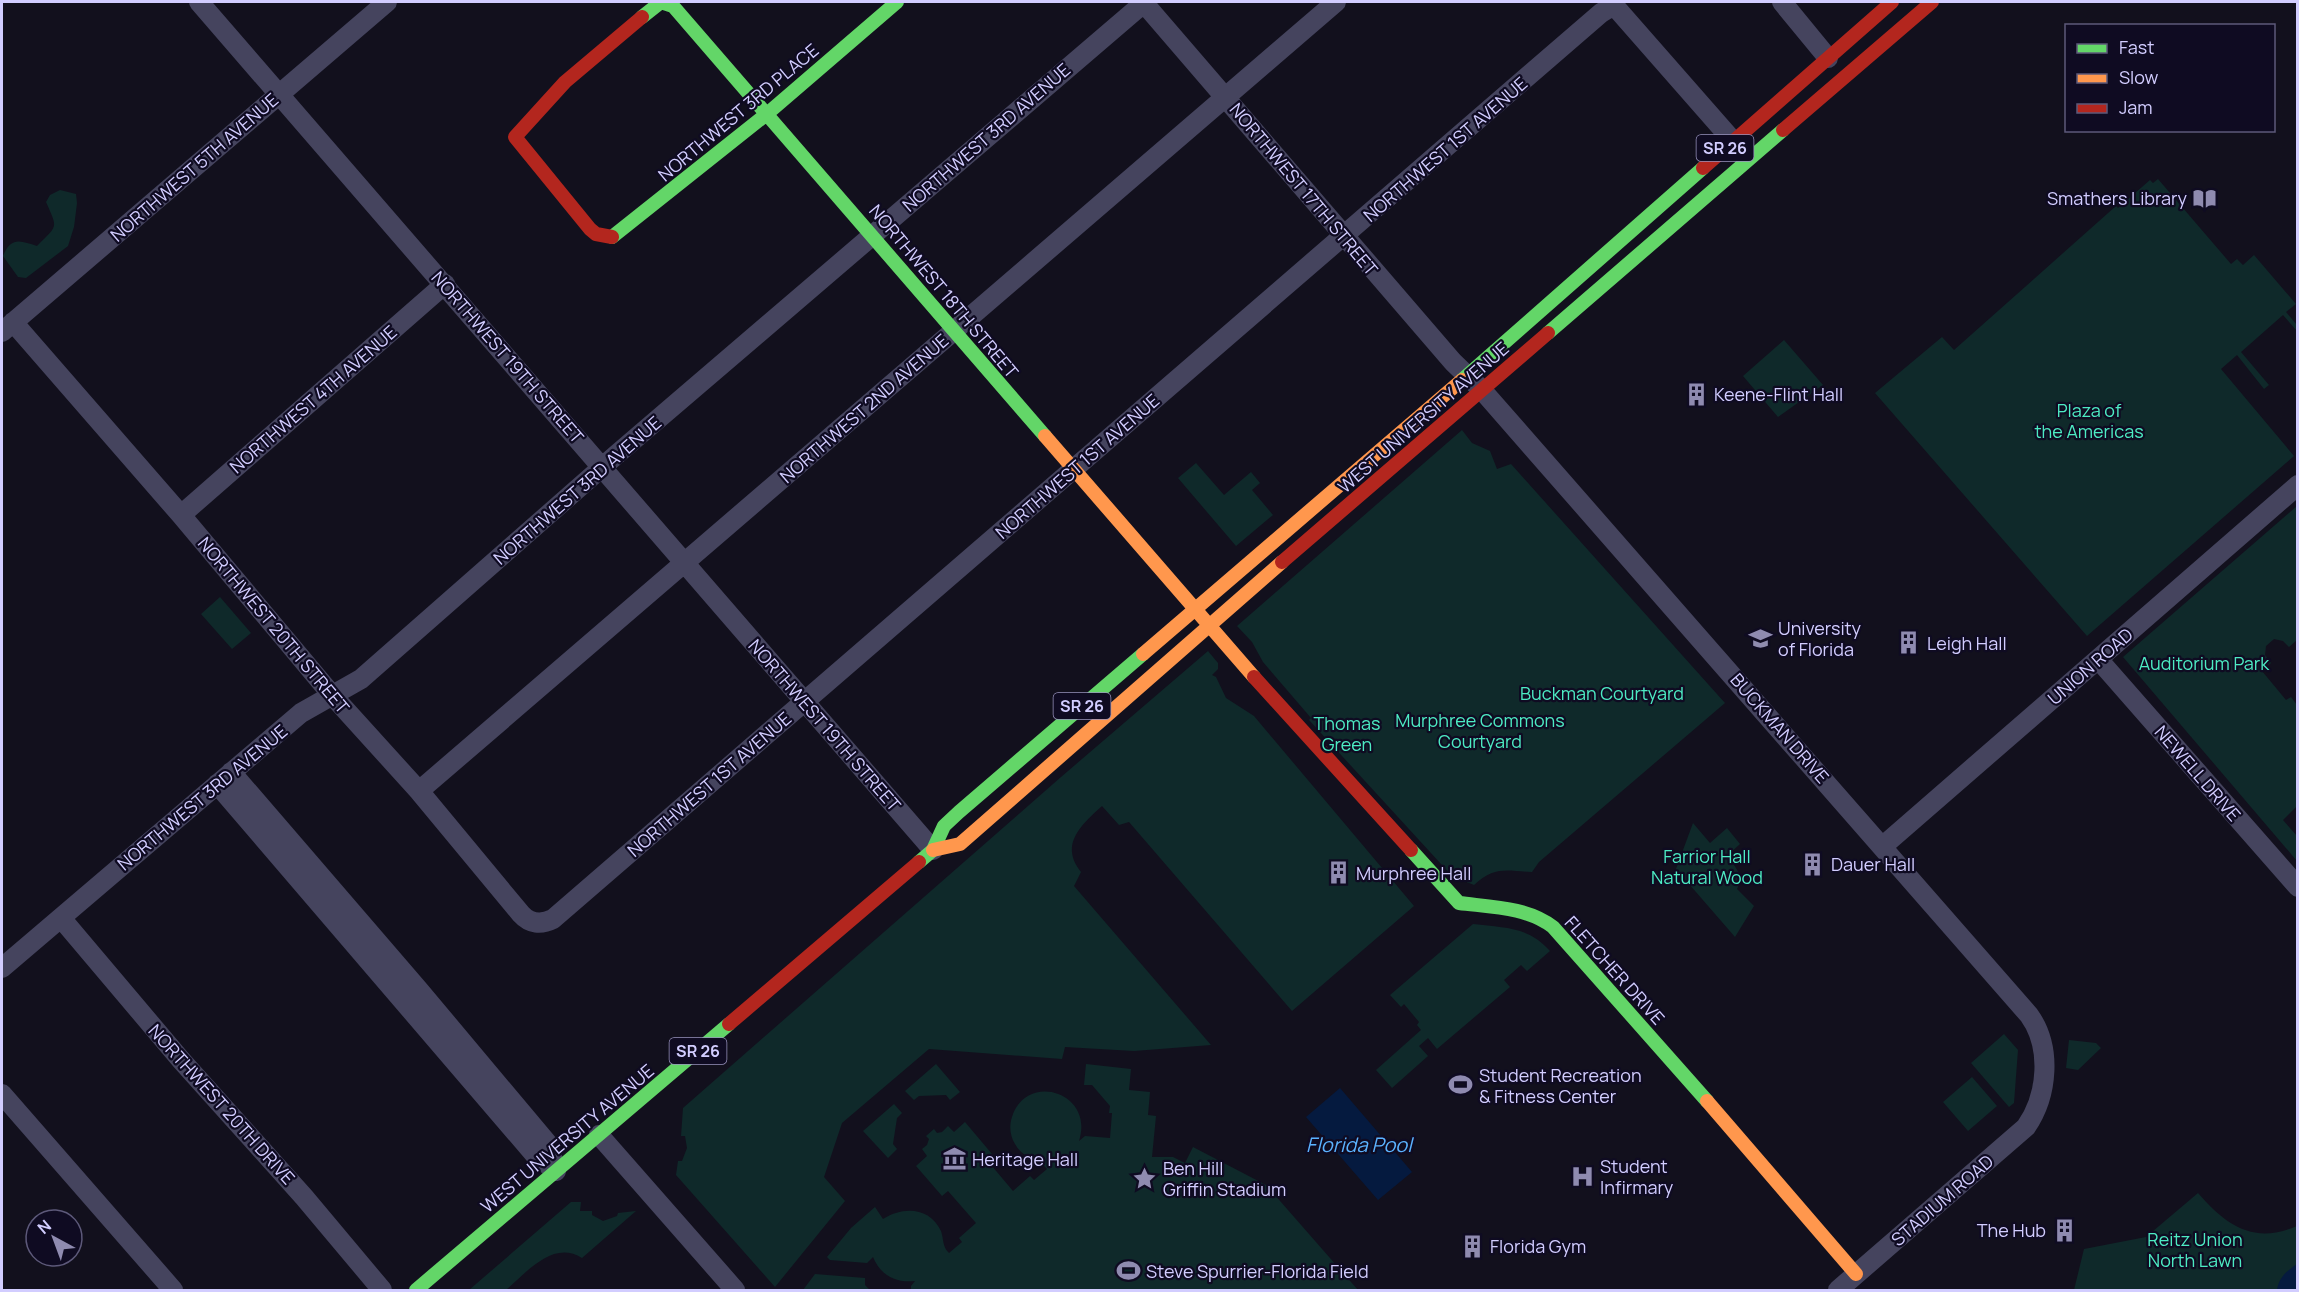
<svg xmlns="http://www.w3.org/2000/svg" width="2299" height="1292" font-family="Manrope,sans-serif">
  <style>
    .green { fill: #0f292a }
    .water { fill: #051a3f }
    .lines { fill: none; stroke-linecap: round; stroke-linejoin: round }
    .street { stroke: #45445e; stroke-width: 20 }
    .fast { stroke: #63d668; stroke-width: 14 }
    .slow { stroke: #ff974d; stroke-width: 14 }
    .jam { stroke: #b3261e; stroke-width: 14 }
    .labels { text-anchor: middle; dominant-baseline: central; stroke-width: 4.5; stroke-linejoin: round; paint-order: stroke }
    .shield { fill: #0f0b22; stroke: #9893bd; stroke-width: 1.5 }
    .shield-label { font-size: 16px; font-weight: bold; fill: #d2cdff }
    .street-label { font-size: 18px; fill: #d2cdff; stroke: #0f0b22 }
    .poi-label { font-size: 18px; fill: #d2cdff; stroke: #0f0b22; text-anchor: start }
    .park-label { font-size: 18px; fill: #4debc3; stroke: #0f0b22 }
    .water-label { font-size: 20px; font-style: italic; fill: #5bb3ff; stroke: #0f0b22 }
  </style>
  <rect width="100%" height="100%" fill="#12101d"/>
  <path class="green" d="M2158,179L2231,264L2237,259L2243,265L2254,255L2296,304L2286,312L2297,325V331L2283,315L2241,352L2269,385L2264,389L2237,355L2221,369L2294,456L2087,636L1875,393L1942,337L1954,350L2116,206L2118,208L2150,180L2153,183Z
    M60,190L76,194L77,203L74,227L68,246L26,278L18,277L3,256C11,236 21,241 37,246C58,225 58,229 46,202L50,195Z
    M1784,340L1823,385L1778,417L1743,376Z
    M1462,430L1472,443L1490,451L1497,469L1511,464L1725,703L1539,862L1532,872C1508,871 1495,865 1474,885L1452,876L1309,720L1311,718L1263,662L1252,642L1237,626Z
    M1196,463L1224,495L1251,472L1260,483L1252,490L1273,515L1236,546L1178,478Z
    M2297,506V640L2289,647L2283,641L2274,639L2266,646L2265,655L2271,663L2262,671L2286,700L2291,697L2297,705V806L2283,820L2297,836V861L2123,657Z
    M220,597L251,633L232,649L201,614Z
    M1208,651L1218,663V669L1212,675L1216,677L1226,698L1254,716L1414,906L1292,1011L1129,822L1119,825L1102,806C1081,825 1059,845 1081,872L1074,886L1211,1045L1134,1051L1065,1047L1062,1059L929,1049L842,1123L824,1177L845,1201L775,1287L676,1175L678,1161H682L687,1148L685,1136H681L683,1108L1061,777Z
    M1693,823L1710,843L1727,828L1740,844L1728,855L1742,878L1737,889L1754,906L1735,937L1676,869Z
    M1473,924C1504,928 1528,926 1550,951L1527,971L1521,965L1504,980L1510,987L1437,1049L1428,1038L1419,1046L1428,1056L1392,1088L1376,1070L1421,1030L1417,1025L1419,1022L1404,1004L1401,1007L1390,995Z
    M2004,1034L2018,1050L2014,1103L2009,1107L1971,1063Z
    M2069,1040L2096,1043L2101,1048L2078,1070L2066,1068Z
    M936,1064L960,1092L950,1100L946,1095L919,1096L914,1100L905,1091Z
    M1086,1064L1131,1069L1129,1090L1150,1092L1148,1115L1156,1116L1152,1157H1173L1185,1163L1193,1147L1266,1185L1358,1290H911V1286L915,1281C896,1283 881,1276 873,1257L867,1263L830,1260L827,1257L851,1228L875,1207L883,1219C903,1206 930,1207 941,1231C944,1240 942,1246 949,1253L962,1242L959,1238L976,1223L948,1191L942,1196L916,1166L927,1156L922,1149L927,1145L929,1139L926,1136L934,1129L937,1133L942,1132L948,1126L954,1132L965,1122L992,1154L986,1159L1013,1191L1030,1176L1034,1180L1047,1169C1038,1157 1024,1160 1015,1144C1010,1136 1009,1126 1012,1117C1026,1071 1095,1092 1079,1141L1085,1136L1110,1138L1112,1113H1109L1110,1106L1092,1085H1084Z
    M1972,1077L1997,1106L1968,1131L1943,1102Z
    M894,1104L902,1113L897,1118L893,1144L897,1149L888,1158L863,1131Z
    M2198,1193C2226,1225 2253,1245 2297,1226V1290H2074L2084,1249L2146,1237Z
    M571,1202H581L580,1211H592V1215L603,1221L617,1216L618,1213L636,1211L582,1258C553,1239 526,1273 506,1290H469Z
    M815,1274L865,1278V1285L870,1290H803Z"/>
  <path class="water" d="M1340,1088L1412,1172L1378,1200L1306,1117Z
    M2297,1264V1290H2277C2279,1277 2287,1271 2297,1264Z"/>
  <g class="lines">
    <path class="street" d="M199,2L933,850
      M1143,2L1453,362L1482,390L2029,1015C2052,1047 2048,1095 2026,1127L1838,1290
      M1611,2L1740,149
      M1782,2L1828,58
      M13,322L181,515L332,695L419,791L521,914C530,924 541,925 553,919L1601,13L1614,5
      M2,332L387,2
      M181,515L445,284
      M2098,659L2298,887
      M231,772L418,989L548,1144L556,1171
      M217,784L535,1155L556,1171
      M419,791L1336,2
      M1883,846L2298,485
      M61,918L181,1060L304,1197L382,1290
      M2,968L301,713L361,679L616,455L1145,2
      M2,1094L173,1290
      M599,1135L735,1290"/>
    <path class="fast" d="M642,17L661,2L673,6L1045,436
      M612,237L768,113L897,2
      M1548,333L1783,130
      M1462,380L1703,168
      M1411,850L1459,903C1491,907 1527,907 1553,927L1707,1101
      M919,862L933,850L944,826L959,812L1143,654
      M416,1290L729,1024"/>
    <path class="slow" d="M1045,436L1254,677
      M1143,654L1462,380
      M933,850L960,844L1282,562
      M1707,1101L1856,1274"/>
    <path class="jam" d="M1783,130L1932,2
      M1703,168L1892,2
      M612,237L596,234L590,229L515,137L565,82L642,17
      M1282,562L1548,333
      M1254,677L1411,850
      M729,1024L919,862"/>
  </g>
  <defs>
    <symbol id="library-bare" viewBox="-9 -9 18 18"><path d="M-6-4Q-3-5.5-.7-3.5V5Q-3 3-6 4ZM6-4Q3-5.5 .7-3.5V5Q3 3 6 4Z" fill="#8f8bb0" stroke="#0f0b22" stroke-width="2.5" paint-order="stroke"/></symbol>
    <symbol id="building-bare" viewBox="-9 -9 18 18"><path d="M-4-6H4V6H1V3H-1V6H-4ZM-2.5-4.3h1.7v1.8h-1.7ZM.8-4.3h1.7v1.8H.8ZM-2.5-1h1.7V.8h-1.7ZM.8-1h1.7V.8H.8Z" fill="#8f8bb0" stroke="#0f0b22" stroke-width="2.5" paint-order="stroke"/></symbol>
    <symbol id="university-bare" viewBox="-9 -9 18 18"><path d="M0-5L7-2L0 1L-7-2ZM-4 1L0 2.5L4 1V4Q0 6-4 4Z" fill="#8f8bb0" stroke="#0f0b22" stroke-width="2.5" paint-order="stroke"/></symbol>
    <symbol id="stadium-bare" viewBox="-9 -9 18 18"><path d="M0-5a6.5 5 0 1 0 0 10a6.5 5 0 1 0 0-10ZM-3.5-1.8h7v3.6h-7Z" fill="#8f8bb0" stroke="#0f0b22" stroke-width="2.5" paint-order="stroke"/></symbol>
    <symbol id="museum-bare" viewBox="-9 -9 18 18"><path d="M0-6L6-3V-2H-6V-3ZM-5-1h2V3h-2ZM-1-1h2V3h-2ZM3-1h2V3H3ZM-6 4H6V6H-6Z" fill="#8f8bb0" stroke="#0f0b22" stroke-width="2.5" paint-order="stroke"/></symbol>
    <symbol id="hospital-bare" viewBox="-9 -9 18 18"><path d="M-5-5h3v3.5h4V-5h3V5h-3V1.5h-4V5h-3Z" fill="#8f8bb0" stroke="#0f0b22" stroke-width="2.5" paint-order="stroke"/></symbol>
    <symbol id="sight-bare" viewBox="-9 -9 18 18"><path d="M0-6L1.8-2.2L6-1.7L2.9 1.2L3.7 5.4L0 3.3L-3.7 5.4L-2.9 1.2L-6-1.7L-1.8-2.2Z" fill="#8f8bb0" stroke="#0f0b22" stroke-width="2.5" paint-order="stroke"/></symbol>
  </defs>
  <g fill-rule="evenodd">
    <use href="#library-bare" x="2188" y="182" width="33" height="33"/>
    <use href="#building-bare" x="1680" y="378" width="33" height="33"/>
    <use href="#university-bare" x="1744" y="622" width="33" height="33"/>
    <use href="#building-bare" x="1892" y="626" width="33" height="33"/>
    <use href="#building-bare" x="1796" y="848" width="33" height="33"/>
    <use href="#building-bare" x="1322" y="856" width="33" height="33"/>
    <use href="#stadium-bare" x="1444" y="1068" width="33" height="33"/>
    <use href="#museum-bare" x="938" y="1142" width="33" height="33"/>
    <use href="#hospital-bare" x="1566" y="1160" width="33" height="33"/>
    <use href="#sight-bare" x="1128" y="1162" width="33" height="33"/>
    <use href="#building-bare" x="2048" y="1214" width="33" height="33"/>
    <use href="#building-bare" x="1456" y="1230" width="33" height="33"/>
    <use href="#stadium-bare" x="1112" y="1254" width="33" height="33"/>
  </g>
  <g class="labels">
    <g class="shield">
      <rect x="1696.5" y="135" width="57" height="26" rx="4.5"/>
      <rect x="1053.5" y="693" width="57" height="26" rx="4.5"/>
      <rect x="669.5" y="1038" width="57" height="26" rx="4.5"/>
    </g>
    <g class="shield-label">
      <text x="1725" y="148">SR 26</text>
      <text x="1082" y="706">SR 26</text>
      <text x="698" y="1051">SR 26</text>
    </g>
    <g class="street-label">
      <text transform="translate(738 112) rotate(-40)">NORTHWEST 3RD PLACE</text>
      <text transform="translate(986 137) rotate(-41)">NORTHWEST 3RD AVENUE</text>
      <text transform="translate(1445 149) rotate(-41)">NORTHWEST 1ST AVENUE</text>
      <text transform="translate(194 167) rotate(-41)">NORTHWEST 5TH AVENUE</text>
      <text transform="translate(1304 189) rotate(50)">NORTHWEST 17TH STREET</text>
      <text transform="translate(944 291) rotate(50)">NORTHWEST 18TH STREET</text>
      <text transform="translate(508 357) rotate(49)">NORTHWEST 19TH STREET</text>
      <text transform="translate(313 399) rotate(-41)">NORTHWEST 4TH AVENUE</text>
      <text transform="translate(864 408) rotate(-41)">NORTHWEST 2ND AVENUE</text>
      <text transform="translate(1423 417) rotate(-41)">WEST UNIVERSITY AVENUE</text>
      <text transform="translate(1077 466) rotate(-41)">NORTHWEST 1ST AVENUE</text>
      <text transform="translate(577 490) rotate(-41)">NORTHWEST 3RD AVENUE</text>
      <text transform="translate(274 625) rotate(50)">NORTHWEST 20TH STREET</text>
      <text transform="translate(2090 666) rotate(-41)">UNION ROAD</text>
      <text transform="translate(825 725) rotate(49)">NORTHWEST 19TH STREET</text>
      <text transform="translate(1780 728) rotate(49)">BUCKMAN DRIVE</text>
      <text transform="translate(2198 773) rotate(49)">NEWELL DRIVE</text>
      <text transform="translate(709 784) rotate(-41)">NORTHWEST 1ST AVENUE</text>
      <text transform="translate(202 797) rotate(-40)">NORTHWEST 3RD AVENUE</text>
      <text transform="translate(1615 970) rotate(48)">FLETCHER DRIVE</text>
      <text transform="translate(222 1104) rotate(48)">NORTHWEST 20TH DRIVE</text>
      <text transform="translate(567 1138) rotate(-40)">WEST UNIVERSITY AVENUE</text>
      <text transform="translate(1942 1200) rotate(-41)">STADIUM ROAD</text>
    </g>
    <g class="poi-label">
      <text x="2187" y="198" text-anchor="end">Smathers Library</text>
      <text x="1714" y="394">Keene-Flint Hall</text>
      <text x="1778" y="628">University<tspan x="1778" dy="21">of Florida</tspan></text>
      <text x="1927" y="643">Leigh Hall</text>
      <text x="1831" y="864">Dauer Hall</text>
      <text x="1356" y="873">Murphree Hall</text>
      <text x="1479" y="1075">Student Recreation<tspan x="1479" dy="21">&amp; Fitness Center</tspan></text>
      <text x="972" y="1159">Heritage Hall</text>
      <text x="1600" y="1166">Student<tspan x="1600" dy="21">Infirmary</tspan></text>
      <text x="1163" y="1168">Ben Hill<tspan x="1163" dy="21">Griffin Stadium</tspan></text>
      <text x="2046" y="1230" text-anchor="end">The Hub</text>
      <text x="1490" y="1246">Florida Gym</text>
      <text x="1146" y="1271">Steve Spurrier-Florida Field</text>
    </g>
    <g class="park-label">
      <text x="2089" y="410">Plaza of<tspan x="2089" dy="21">the Americas</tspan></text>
      <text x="2204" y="663">Auditorium Park</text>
      <text x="1602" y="693">Buckman Courtyard</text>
      <text x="1480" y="720">Murphree Commons<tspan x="1480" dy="21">Courtyard</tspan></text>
      <text x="1347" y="723">Thomas<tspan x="1347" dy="21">Green</tspan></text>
      <text x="1707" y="856">Farrior Hall<tspan x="1707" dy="21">Natural Wood</tspan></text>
      <text x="2195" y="1239">Reitz Union<tspan x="2195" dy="21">North Lawn</tspan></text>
    </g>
    <g class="water-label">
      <text x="1359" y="1144">Florida Pool</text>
    </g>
  </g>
  <rect width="2299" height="1292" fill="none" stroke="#d2cdff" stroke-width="6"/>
  <rect x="2065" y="24" width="210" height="108" fill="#0f0b22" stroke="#5d597a" stroke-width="1.5"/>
  <rect x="2077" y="44" width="30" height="9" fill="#63d668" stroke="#5d597a" stroke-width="1.5"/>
  <text x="2119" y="54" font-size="18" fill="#d2cdff">Fast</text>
  <rect x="2077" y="74" width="30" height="9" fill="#ff974d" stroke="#5d597a" stroke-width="1.5"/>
  <text x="2119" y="84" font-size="18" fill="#d2cdff">Slow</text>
  <rect x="2077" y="104" width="30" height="9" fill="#b3261e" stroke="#5d597a" stroke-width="1.5"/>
  <text x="2119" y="114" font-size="18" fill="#d2cdff">Jam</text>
  <g transform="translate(54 1238) rotate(319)"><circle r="28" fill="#0f0b22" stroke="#5d597a" stroke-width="1.5"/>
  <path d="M0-4.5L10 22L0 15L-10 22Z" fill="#8f8bb0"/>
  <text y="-9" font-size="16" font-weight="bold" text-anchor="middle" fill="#d2cdff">N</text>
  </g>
</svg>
